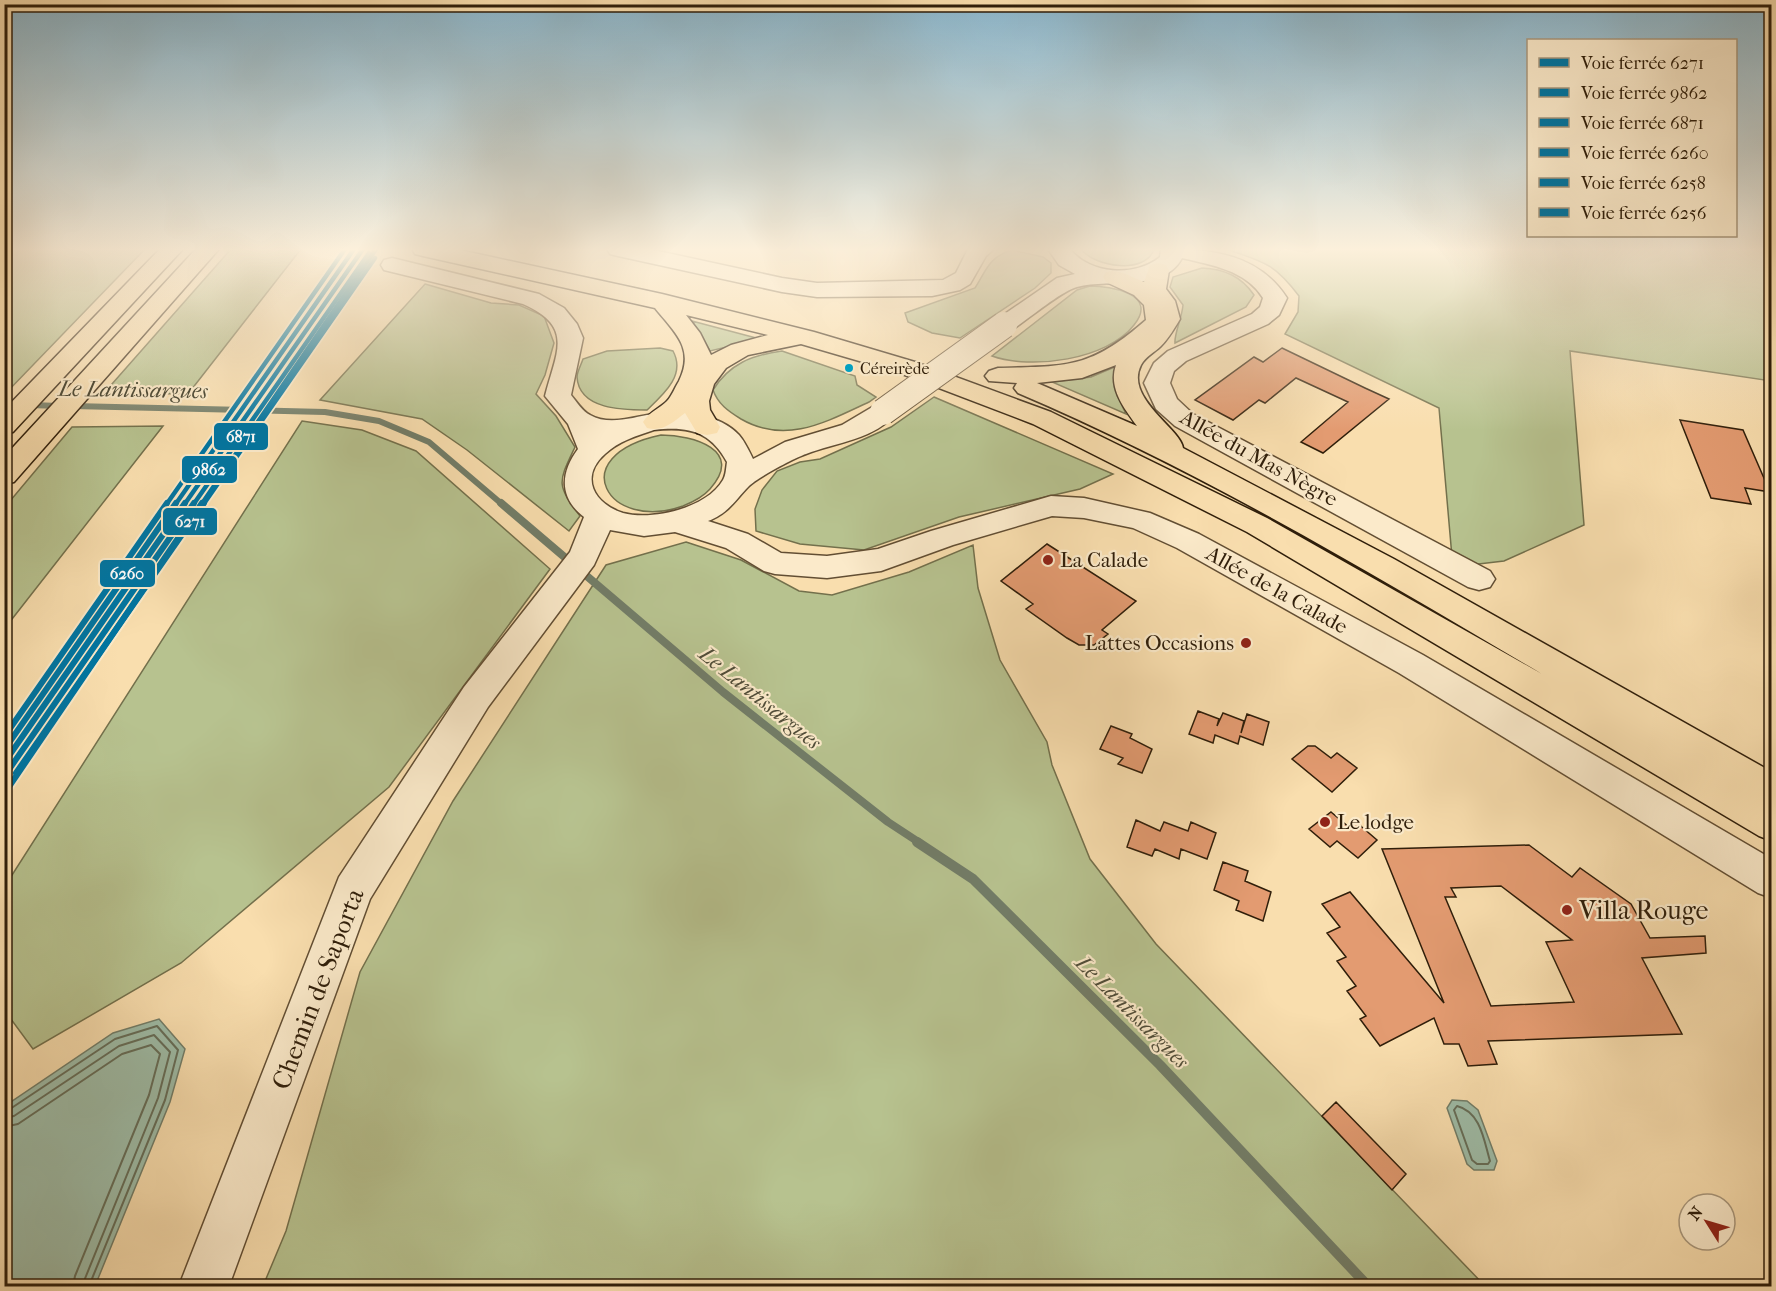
<svg xmlns="http://www.w3.org/2000/svg" width="1776" height="1291" font-family="'IM FELL French Canon',serif">
  <style>
    .green { fill: #b7c28f; stroke: #73704c; stroke-width: 1.5 }
    .water { fill: #9ebca7; stroke: #727d68; stroke-width: 1.5 }
    .lines { fill: none; stroke-linecap: round; stroke-linejoin: round }
    .shore { stroke: #666d58; stroke-width: 2 }
    .stream-far2 { stroke: #727d68; stroke-width: 6 }
    .stream-far1 { stroke: #727d68; stroke-width: 8 }
    .stream { stroke: #727d68; stroke-width: 10 }
    .building { fill: #e39b71; stroke: #2f1e0a; stroke-width: 1.5; fill-rule: evenodd }
    .minor-casing { stroke: #624e33; stroke-width: 3 }
    .major-casing { stroke: #2f1e0a; stroke-width: 3 }
    .highway-casing { stroke: #2f1e0a; stroke-width: 3 }
    .minor { fill: #fbeaca; fill-rule: evenodd }
    .major { fill: #f9deae; fill-rule: evenodd }
    .highway { fill: #f9deae; fill-rule: evenodd }
    .minor-bridge-casing { stroke: #624e33; stroke-width: 28; stroke-linecap: butt }
    .minor-bridge { stroke: #fbeaca; stroke-width: 26 }
    .rail-1-far1-casing { stroke: #fbeaca; stroke-width: 8 }
    .rail-1-casing { stroke: #fbeaca; stroke-width: 10 }
    .rail-2-far1-casing { stroke: #fbeaca; stroke-width: 8 }
    .rail-2-casing { stroke: #fbeaca; stroke-width: 10 }
    .rail-3-far1-casing { stroke: #fbeaca; stroke-width: 8 }
    .rail-3-casing { stroke: #fbeaca; stroke-width: 10 }
    .rail-4-far1-casing { stroke: #fbeaca; stroke-width: 8 }
    .rail-4-casing { stroke: #fbeaca; stroke-width: 10 }
    .rail-5-far1-casing { stroke: #fbeaca; stroke-width: 8 }
    .rail-5-casing { stroke: #fbeaca; stroke-width: 10 }
    .rail-6-far1-casing { stroke: #fbeaca; stroke-width: 8 }
    .rail-6-casing { stroke: #fbeaca; stroke-width: 10 }
    .rail-1-far1 { stroke: #0075a1; stroke-width: 4.5 }
    .rail-1 { stroke: #0075a1; stroke-width: 6 }
    .rail-2-far1 { stroke: #0075a1; stroke-width: 4.5 }
    .rail-2 { stroke: #0075a1; stroke-width: 6 }
    .rail-3-far1 { stroke: #0075a1; stroke-width: 4.5 }
    .rail-3 { stroke: #0075a1; stroke-width: 6 }
    .rail-4-far1 { stroke: #0075a1; stroke-width: 4.5 }
    .rail-4 { stroke: #0075a1; stroke-width: 6 }
    .rail-5-far1 { stroke: #0075a1; stroke-width: 4.5 }
    .rail-5 { stroke: #0075a1; stroke-width: 6 }
    .rail-6-far1 { stroke: #0075a1; stroke-width: 4.5 }
    .rail-6 { stroke: #0075a1; stroke-width: 6 }
    .bus-dot { fill: #02a2c4; stroke: #fbeaca; stroke-width: 2 }
    .poi-dot { fill: #8f2418; stroke: #fbeaca; stroke-width: 2 }
    .labels { text-anchor: middle; dominant-baseline: central; stroke-width: 4.5; stroke-linejoin: round; paint-order: stroke }
    .far-bus-label { font-size: 16px; fill: #2f1e0a; stroke: #fbeaca; text-anchor: start }
    .street-label { font-size: 21px; fill: #2f1e0a; stroke: #fbeaca }
    .poi-label { font-size: 21px; fill: #2f1e0a; stroke: #fbeaca; text-anchor: start }
    .water-label { font-size: 22px; font-style: italic; fill: #504d39; stroke: #fbeaca }
    .near-poi-label { font-size: 26px; fill: #2f1e0a; stroke: #fbeaca; text-anchor: start }
    .near-street-label { font-size: 26px; fill: #2f1e0a; stroke: #fbeaca }
    .line-badge { stroke: #fbeaca; stroke-width: 2 }
    .badge-label { font-size: 16px; text-anchor: middle; font-weight: bold; fill: #fff }
  </style>
  <rect width="100%" height="100%" fill="#f9deae"/>
  <filter id="stains"><feTurbulence type="fractalNoise" baseFrequency=".00333" numOctaves="4"/><feColorMatrix values="0 0 0 0 .2 0 0 0 0 .09 0 0 0 0 .02 0 0 0 .5 -.17"/></filter>
  <radialGradient id="worn" r=".72"><stop offset=".6" stop-color="#630" stop-opacity="0"/><stop offset="1" stop-color="#630" stop-opacity=".3"/></radialGradient>
  <path class="green" d="M5,249H145L7,392L4,391Z
    M231,249H301L188,394L104,393Z
    M1081,249H1154C1146,275 1094,267 1081,249Z
    M1226,249H1759L1771,254V381L1570,351L1584,525L1504,561L1470,565L1452,557L1439,408L1285,334L1298,312L1299,296C1274,263 1264,262 1226,249Z
    M1012,250L1043,257L1051,263V273L1035,288L960,338L932,333L908,322L905,313L975,288C987,269 989,257 1012,250Z
    M1202,268C1224,269 1241,276 1254,295L1246,307L1175,343C1174,334 1182,318 1183,305L1170,287L1173,277Z
    M425,284L491,303L519,305L544,316L554,343L545,375L536,394L556,416L575,447C558,483 556,484 580,516L569,531L467,450L422,419L320,400Z
    M1090,286C1111,286 1159,294 1134,325C1107,360 1031,370 992,356L1077,290Z
    M692,321L760,339L710,351Z
    M660,348L673,351C686,375 664,394 647,410C624,410 579,410 577,377C577,372 581,365 583,359L607,351Z
    M782,351L855,376L857,385L876,397L869,402C826,422 786,445 741,419C728,411 718,404 713,390C729,364 752,355 782,351Z
    M1117,366C1113,383 1118,399 1126,414L1052,382L1091,377Z
    M934,397L1113,474L1080,489L959,517L864,550L800,544L756,531L755,509L762,490L777,471L800,462L820,459L891,427Z
    M302,421L362,430L416,451L550,569L389,787L181,963L33,1049L5,1011V886Z
    M163,426L5,628V507L72,427Z
    M661,435C693,435 745,450 710,489C703,497 693,502 683,506C608,533 562,456 661,435Z
    M686,542L741,560L799,591L832,595L909,572L973,545L978,588L1000,660L1047,742L1052,765L1090,859L1156,944L1485,1286H263L286,1231L360,972L453,801L606,565Z"/>
  <path class="water" d="M159,1019L185,1049L170,1102L95,1286H5V1106L113,1033Z
    M1452,1100L1467,1101L1478,1110L1497,1161L1494,1170H1474L1467,1164L1447,1108Z"/>
  <g class="lines">
    <path class="shore" d="M1457,1106C1481,1112 1484,1141 1490,1161L1488,1164H1477L1472,1160L1454,1110Z
      M4,1110L10,1109L115,1039L157,1026L178,1050L165,1100L89,1286
      M4,1118L14,1116L119,1046L154,1035L170,1052L158,1098L82,1286
      M4,1127L18,1124L122,1054L151,1045L160,1054L149,1095L75,1276L73,1286"/>
    <path class="stream-far2" d="M30,405L60,406
      M72,406L325,412L379,421L429,442L503,505"/>
    <path class="stream-far1" d="M501,503L723,692L888,822L920,843"/>
    <path class="stream" d="M917,842L973,879L1160,1065L1368,1286"/>
  </g>
  <path class="building" d="M1282,348L1365,388L1389,399L1323,453L1301,442L1348,402L1296,378L1265,403L1259,400L1233,420L1195,400L1254,357L1263,362Z
    M1680,420L1743,430L1770,492L1745,488L1751,504L1711,498Z
    M1047,544L1136,601L1102,630L1108,634L1094,645H1079L1067,638L1026,609L1033,604L1001,581Z
    M1198,711L1219,719L1217,726L1223,713L1244,721L1241,733L1247,714L1269,722L1263,745L1240,736L1238,744L1215,735L1213,743L1189,734Z
    M1111,726L1132,734L1130,738L1152,749L1142,773L1118,764L1123,758L1100,749Z
    M1308,746H1315L1331,758L1337,753L1357,768L1332,792L1292,759Z
    M1331,812L1350,828L1356,822L1377,840L1358,858L1337,841L1330,847L1309,829Z
    M1136,820L1160,831L1164,822L1188,831L1191,822L1216,833L1207,859L1181,849L1179,859L1155,849L1152,856L1127,847Z
    M1529,845L1572,877L1580,868L1631,904L1650,938L1705,936L1706,953L1642,958L1682,1034L1488,1041L1497,1064L1468,1066L1459,1044H1444L1434,1018L1380,1046L1360,1019L1366,1016L1347,991L1356,986L1337,961L1346,957L1327,933L1340,927L1322,904L1350,892L1444,1003L1382,849ZM1501,886L1572,940L1546,942L1574,1002L1491,1006L1445,897H1456L1451,888Z
    M1223,862L1248,871L1245,881L1271,892L1263,921L1236,910L1239,901L1214,890Z
    M1336,1102L1406,1174L1392,1190L1322,1116Z"/>
  <g class="lines">
    <defs>
      <path id="minor" d="M607,249H649L782,278L817,283L943,280L956,273L968,249H994L986,256L970,284L960,290L932,296L817,297L782,292L618,256L610,254Z
        M1048,249H1070C1090,275 1136,277 1160,257L1161,249C1210,249 1258,253 1287,298L1279,315L1268,324L1186,361L1174,371L1170,383L1177,399L1193,414L1490,571L1495,579L1490,587L1479,590L1468,587L1175,426L1156,409L1144,383L1154,363L1168,351L1252,314L1260,307L1263,298C1246,270 1211,265 1182,258C1163,294 1106,277 1074,288C1058,294 1028,319 1012,330L1004,332L996,330L992,325L996,320L1057,278L1075,274L1059,265Z
        M392,258L539,294L564,308L577,324L583,338L571,395C576,401 583,412 590,415C609,426 633,417 653,414C679,409 720,414 739,435C745,442 749,451 753,459L785,442L842,425L874,406L883,404L892,406L896,412C878,439 834,443 806,454C794,458 757,478 749,486C735,500 729,513 708,521L748,534L781,553L827,556L878,549L931,531L1051,496L1084,498L1150,513L1199,534L1423,655L1772,859V898L1758,893L1399,673L1177,548L1133,528L1084,518L1052,516L953,545L881,571L827,578L775,574L764,571L726,548L675,532L644,536L610,530L594,565L488,707L370,899L229,1286H179L339,877L464,687L570,552L584,517C559,498 560,473 578,449L568,424L545,396C556,352 575,327 523,304L384,270L381,265L384,260ZM654,430C688,426 710,431 727,462C726,468 726,475 723,480C707,508 652,521 623,513C594,504 579,477 605,454C619,441 636,436 654,430Z"/>
      <path id="major" d="M412,249H455L662,294L814,332L915,362L1051,412L1267,518L1542,674C1371,573 1201,471 1018,393L1014,388L1017,383L989,381L985,376L989,371L998,368C1068,366 1090,369 1146,320L1144,305L1134,295L1106,282L1103,277L1106,272C1120,269 1131,277 1144,282L1150,265L1158,263L1166,265L1169,270L1166,289L1175,301L1180,319C1174,329 1169,338 1161,346C1155,352 1145,357 1141,365C1124,398 1181,429 1183,448L1394,559L1772,772V841L1759,836L1247,532L1033,424L897,372L801,344L748,355L726,368L714,384L709,401L710,410L720,427L717,433L707,435L697,433L685,413C672,423 663,432 647,428L643,422C649,412 659,409 667,401C672,396 675,387 679,381C695,348 675,333 655,308L423,256L415,254ZM686,315L768,335L731,345L711,355L700,333ZM1116,365C1108,388 1124,408 1137,426L1037,383L1082,378Z"/>
      <path id="highway" d="M160,249H183L13,432L4,434V410Z
        M196,249H219L14,482L4,484V457Z"/>
    </defs>
    <use href="#minor" class="minor-casing"/>
    <use href="#major" class="major-casing"/>
    <use href="#highway" class="highway-casing"/>
    <use href="#minor" class="minor"/>
    <use href="#major" class="major"/>
    <use href="#highway" class="highway"/>
    <defs>
      <path id="minor-bridge" d="M883,412L1004,325"/>
    </defs>
    <use href="#minor-bridge" class="minor-bridge-casing"/>
    <use href="#minor-bridge" class="minor-bridge"/>
    <defs>
      <path id="rail-1-far1" d="M201,505L376,249"/>
      <path id="rail-1" d="M4,794L202,503"/>
      <path id="rail-2-far1" d="M184,505L363,249"/>
      <path id="rail-2" d="M4,763L185,503"/>
      <path id="rail-3-far1" d="M193,505L369,253"/>
      <path id="rail-3" d="M10,768L194,503"/>
      <path id="rail-4-far1" d="M175,505L354,249"/>
      <path id="rail-4" d="M4,750L176,503"/>
      <path id="rail-5-far1" d="M203,505L375,258"/>
      <path id="rail-5" d="M16,773L204,503"/>
      <path id="rail-6-far1" d="M166,505L345,249"/>
      <path id="rail-6" d="M4,737L167,503"/>
    </defs>
    <use href="#rail-1-far1" class="rail-1-far1-casing"/>
    <use href="#rail-1" class="rail-1-casing"/>
    <use href="#rail-2-far1" class="rail-2-far1-casing"/>
    <use href="#rail-2" class="rail-2-casing"/>
    <use href="#rail-3-far1" class="rail-3-far1-casing"/>
    <use href="#rail-3" class="rail-3-casing"/>
    <use href="#rail-4-far1" class="rail-4-far1-casing"/>
    <use href="#rail-4" class="rail-4-casing"/>
    <use href="#rail-5-far1" class="rail-5-far1-casing"/>
    <use href="#rail-5" class="rail-5-casing"/>
    <use href="#rail-6-far1" class="rail-6-far1-casing"/>
    <use href="#rail-6" class="rail-6-casing"/>
    <use href="#rail-1-far1" class="rail-1-far1"/>
    <use href="#rail-1" class="rail-1"/>
    <use href="#rail-2-far1" class="rail-2-far1"/>
    <use href="#rail-2" class="rail-2"/>
    <use href="#rail-3-far1" class="rail-3-far1"/>
    <use href="#rail-3" class="rail-3"/>
    <use href="#rail-4-far1" class="rail-4-far1"/>
    <use href="#rail-4" class="rail-4"/>
    <use href="#rail-5-far1" class="rail-5-far1"/>
    <use href="#rail-5" class="rail-5"/>
    <use href="#rail-6-far1" class="rail-6-far1"/>
    <use href="#rail-6" class="rail-6"/>
  </g>
  <linearGradient id="sky" x2="0" y2="1"><stop stop-color="#8ab7ce"/><stop offset="0.58" stop-color="#fcf0db"/><stop offset="1" stop-color="#fcf0db" stop-opacity="0"/></linearGradient>
  <rect width="1776" height="430" fill="url(#sky)"/>
  <circle class="bus-dot" cx="849" cy="368" r="5"/>
  <g class="poi-dot">
    <circle cx="1048" cy="560" r="6"/>
    <circle cx="1246" cy="643" r="6"/>
    <circle cx="1325" cy="822" r="6"/>
    <circle cx="1567" cy="910" r="6"/>
  </g>
  <g class="labels">
    <g class="far-bus-label">
      <text x="860" y="368">Céreirède</text>
    </g>
    <g class="street-label">
      <text transform="translate(1259 458) rotate(29)">Allée du Mas Nègre</text>
      <text transform="translate(1277 590) rotate(29)">Allée de la Calade</text>
    </g>
    <g class="poi-label">
      <text x="1060" y="560">La Calade</text>
      <text x="1234" y="643" text-anchor="end">Lattes Occasions</text>
      <text x="1337" y="822">Le lodge</text>
    </g>
    <g class="water-label">
      <text transform="translate(133 390) rotate(1)">Le Lantissargues</text>
      <text transform="translate(760 698) rotate(39)">Le Lantissargues</text>
      <text transform="translate(1132 1012) rotate(45)">Le Lantissargues</text>
    </g>
    <g class="near-poi-label">
      <text x="1579" y="910">Villa Rouge</text>
    </g>
    <g class="near-street-label">
      <text transform="translate(318 989) rotate(-69)">Chemin de Saporta</text>
    </g>
  </g>
  <g class="line-badge">
    <rect x="213" y="422" width="56" height="29" rx="6" fill="#0075a1"/>
    <rect x="181" y="455" width="57" height="29" rx="6" fill="#0075a1"/>
    <rect x="162" y="507" width="56" height="29" rx="6" fill="#0075a1"/>
    <rect x="99" y="559" width="57" height="29" rx="6" fill="#0075a1"/>
  </g>
  <g class="badge-label">
    <text x="241" y="442">6871</text>
    <text x="209" y="475">9862</text>
    <text x="190" y="527">6271</text>
    <text x="127" y="579">6260</text>
  </g>
  <rect width="1776" height="1291" fill="none" stroke="#f9deae" stroke-width="24"/>
  <rect x="6" y="6" width="1764" height="1279" fill="none" stroke="#2f1e0a" stroke-width="3"/>
  <rect x="12" y="12" width="1752" height="1267" fill="none" stroke="#2f1e0a" stroke-width="1.5"/>
  <rect x="1527" y="39" width="210" height="198" fill="#fbeaca" stroke="#a9987d" stroke-width="1.5"/>
  <rect x="1539" y="58" width="30" height="9" fill="#0075a1" stroke="#a9987d" stroke-width="1.5"/>
  <text x="1581" y="69" font-size="18" fill="#2f1e0a">Voie ferrée 6271</text>
  <rect x="1539" y="88" width="30" height="9" fill="#0075a1" stroke="#a9987d" stroke-width="1.5"/>
  <text x="1581" y="99" font-size="18" fill="#2f1e0a">Voie ferrée 9862</text>
  <rect x="1539" y="118" width="30" height="9" fill="#0075a1" stroke="#a9987d" stroke-width="1.5"/>
  <text x="1581" y="129" font-size="18" fill="#2f1e0a">Voie ferrée 6871</text>
  <rect x="1539" y="148" width="30" height="9" fill="#0075a1" stroke="#a9987d" stroke-width="1.5"/>
  <text x="1581" y="159" font-size="18" fill="#2f1e0a">Voie ferrée 6260</text>
  <rect x="1539" y="178" width="30" height="9" fill="#0075a1" stroke="#a9987d" stroke-width="1.5"/>
  <text x="1581" y="189" font-size="18" fill="#2f1e0a">Voie ferrée 6258</text>
  <rect x="1539" y="208" width="30" height="9" fill="#0075a1" stroke="#a9987d" stroke-width="1.5"/>
  <text x="1581" y="219" font-size="18" fill="#2f1e0a">Voie ferrée 6256</text>
  <g transform="translate(1707 1222) rotate(307)"><circle r="28" fill="#fbeaca" stroke="#a9987d" stroke-width="1.5"/>
  <path d="M0-4.5L10 22L0 15L-10 22Z" fill="#8f2418"/>
  <text y="-9" font-size="16" font-weight="bold" text-anchor="middle" fill="#2f1e0a">N</text>
  </g>
  <rect width="100%" height="100%" filter="url(#stains)"/>
  <rect width="100%" height="100%" fill="url(#worn)"/>
</svg>
